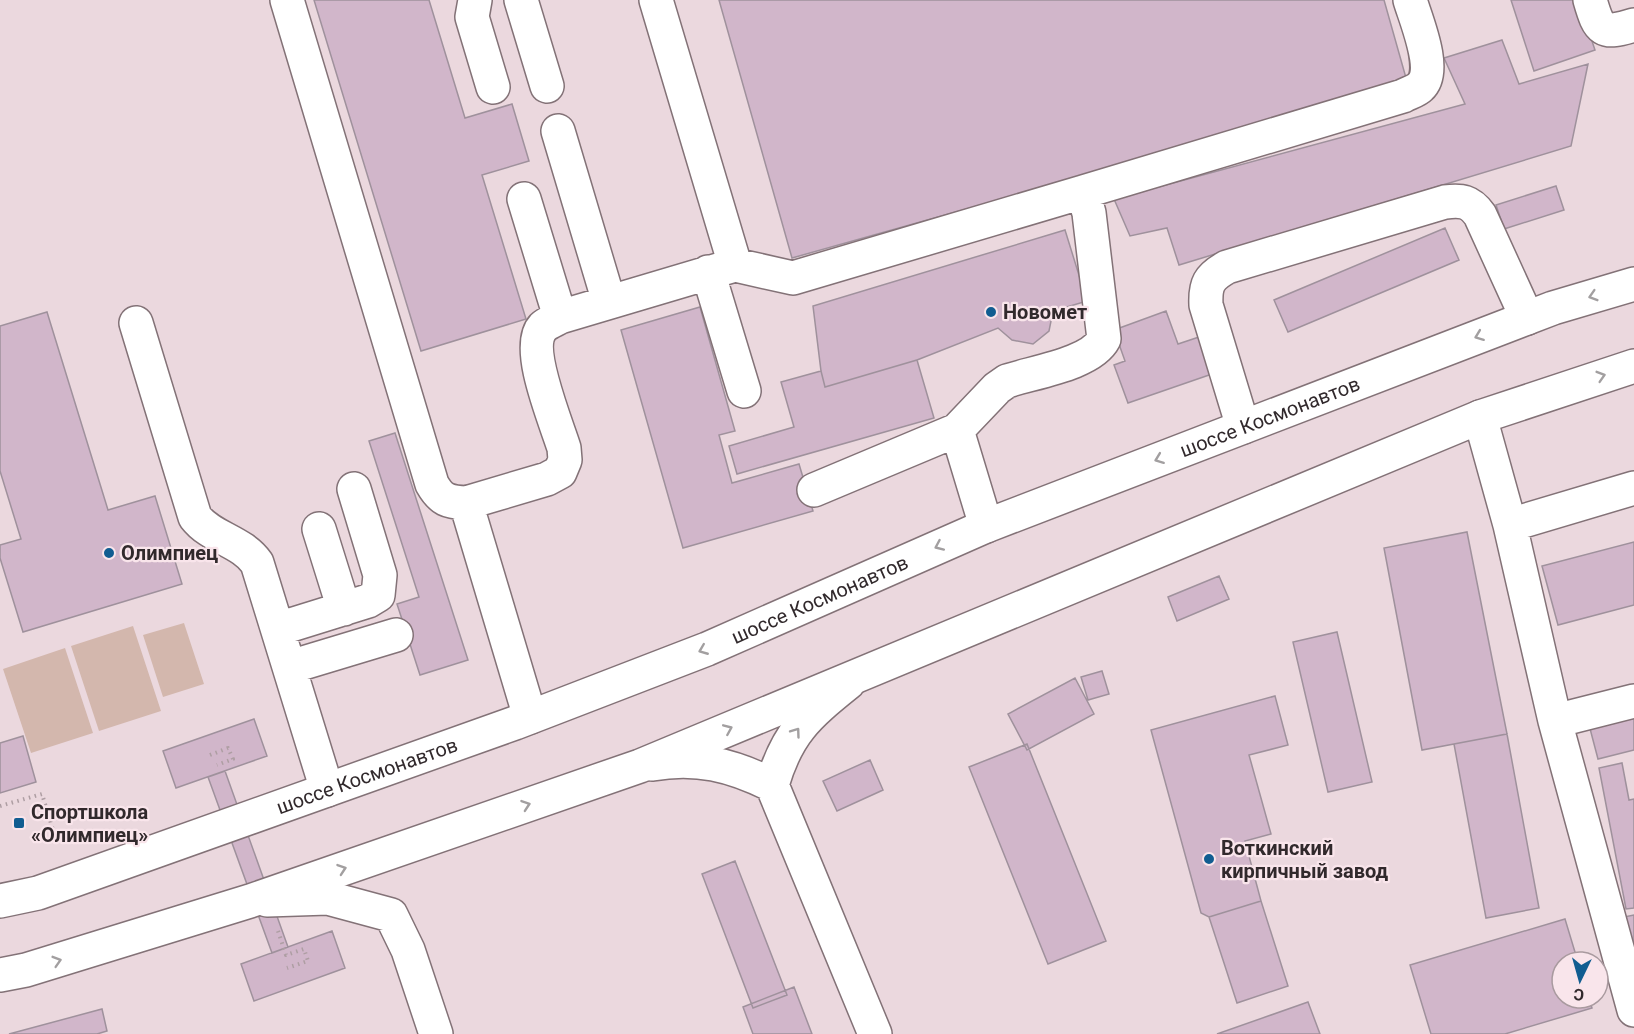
<svg xmlns="http://www.w3.org/2000/svg" width="1634" height="1034" font-family="Roboto,sans-serif">
  <style>
    .green { fill: #d3b7ad }
    .building { fill: #d1b6ca; stroke: #9f919c; stroke-width: 1.5 }
    .lines { fill: none; stroke-linecap: round; stroke-linejoin: round }
    .minor-casing { stroke: #837277; stroke-width: 36 }
    .major-casing { stroke: #837277; stroke-width: 36 }
    .path { stroke: #ae9ea3; stroke-width: 4; stroke-dasharray: 1.5 4.5; stroke-linecap: butt }
    .minor { stroke: #fff; stroke-width: 33 }
    .major { stroke: #fff; stroke-width: 33 }
    .oneway { stroke: #a29fa0 }
    .poi-dot { fill: #115d91; stroke: #f9e5eb; stroke-width: 2 }
    .labels { text-anchor: middle; dominant-baseline: central; stroke-width: 4.5; stroke-linejoin: round; paint-order: stroke }
    .poi-label { font-size: 20px; font-weight: bold; fill: #31292c; stroke: #f9e5eb; text-anchor: start }
    .street-label { font-size: 20px; fill: #31292c; stroke: #f9e5eb }
  </style>
  <rect width="100%" height="100%" fill="#ebd8de"/>
  <path class="green" d="M184,623L204,684L163,697L143,635Z
    M133,626L161,711L99,731L71,646Z
    M65,648L93,733L31,753L3,669Z"/>
  <path class="building" d="M314,0H429L465,118L512,104L529,161L482,175L526,319L421,351Z
    M719,0H1384L1408,85L792,258Z
    M1511,0H1578L1595,50L1534,71Z
    M1502,40L1519,84L1588,64L1571,146L1179,265L1167,228L1130,236L1114,199L1465,104L1444,58Z
    M1556,186L1564,210L1504,229L1496,205Z
    M1445,228L1459,260L1288,332L1274,300Z
    M1065,230L1087,301L1053,311L1049,331L1033,344L1012,340L998,328L917,360L825,387L821,371L813,306Z
    M700,307L735,431L719,435L732,483L799,464L813,511L683,548L621,330Z
    M1166,311L1178,344L1199,337L1212,374L1128,403L1114,365L1125,361L1114,330Z
    M47,312L108,510L155,496L182,584L23,632L0,558V545L21,539L0,471V326Z
    M917,360L934,418L737,474L729,446L794,427L781,382L821,371L825,387Z
    M395,433L468,660L420,675L397,604L419,597L369,441Z
    M1467,532L1507,734L1422,750L1384,548Z
    M1634,542V605L1558,625L1542,566Z
    M1219,576L1229,599L1177,621L1168,597Z
    M1337,632L1372,782L1328,792L1293,642Z
    M1102,671L1109,694L1088,700L1081,677Z
    M1075,678L1094,714L1027,750L1008,714Z
    M1275,696L1288,745L1249,755L1271,834L1245,841L1261,901L1209,917L1201,913L1151,730Z
    M1634,709V750L1598,759L1588,721Z
    M254,719L267,756L176,788L163,751Z
    M1507,734L1539,908L1486,918L1454,744Z
    M23,736L36,782L0,793V743Z
    M1027,744L1106,941L1048,964L969,767Z
    M870,760L883,790L837,811L823,781Z
    M1622,763L1629,800L1634,799V908L1626,909L1599,768Z
    M225,771L288,947L272,953L208,777Z
    M735,861L787,995L753,1008L702,874Z
    M1261,901L1288,986L1237,1003L1209,917Z
    M1634,915V955L1619,918Z
    M1565,919L1578,962H1562V998H1589L1592,1008L1505,1034H1431L1410,965Z
    M332,931L345,968L254,1001L241,964Z
    M794,987L812,1034H753L743,1007Z
    M1308,1002L1320,1034H1217Z
    M102,1009L107,1031L97,1034H9Z"/>
  <g class="lines">
    <defs>
      <path id="minor" d="M287,0L432,484C441,500 448,502 466,503L530,717
        M475,0L472,17L493,87
        M521,0L547,86
        M1590,0C1599,31 1602,35 1634,25
        M558,131L609,302
        M524,199L560,317
        M735,265L793,278L1083,192
        M708,272L744,391
        M136,323L195,517C211,538 242,541 257,563L327,790
        M1480,417L1510,525L1555,721
        M1243,427L1206,305C1205,284 1209,277 1227,267L1445,202C1462,200 1470,201 1480,215L1527,318
        M814,490L957,430
        M466,503L547,479L560,472L565,460L564,448C556,422 524,347 543,327C547,323 555,320 560,317L735,265L656,0
        M1510,525L1634,488
        M986,526L957,430L997,388L1007,381C1034,372 1091,364 1104,339L1089,213L1083,192L1403,96C1408,93 1416,91 1420,87C1438,71 1416,20 1410,0
        M319,529L344,609
        M278,629L368,601L378,595L380,575L354,489
        M290,667L396,635
        M848,683C807,716 787,733 772,785L875,1034
        M1634,701L1555,721L1634,1010
        M652,764C696,756 732,765 772,785
        M267,900L328,898L391,915L408,950L436,1034"/>
      <g id="major">
        <path id="s1" d="M0,901L38,893L515,723L707,649L986,526L1553,308L1634,284"/>
        <path d="M0,975L26,970L250,901L640,766L1480,417L1634,366"/>
      </g>
    </defs>
    <use href="#minor" class="minor-casing"/>
    <use href="#major" class="major-casing"/>
    <path class="path" d="M210,755L228,748L233,759L217,765
      M0,806L42,794L53,830
      M278,931L286,955L304,949L308,961L287,968"/>
    <use href="#minor" class="minor"/>
    <use href="#major" class="major"/>
  </g>
  <defs><path id="oneway-chevron" d="M-2-3.5L2.5 0L-2 3.5" fill="none" stroke-width="1.6" stroke-linecap="round" stroke-linejoin="round" transform="scale(1.5)"/></defs>
  <g class="oneway">
    <use href="#oneway-chevron" transform="translate(1593 296) rotate(163)"/>
    <use href="#oneway-chevron" transform="translate(1479 336) rotate(159)"/>
    <use href="#oneway-chevron" transform="translate(1601 376) rotate(-17)"/>
    <use href="#oneway-chevron" transform="translate(1159 459) rotate(159)"/>
    <use href="#oneway-chevron" transform="translate(939 546) rotate(156)"/>
    <use href="#oneway-chevron" transform="translate(703 650) rotate(158)"/>
    <use href="#oneway-chevron" transform="translate(728 729) rotate(-23)"/>
    <use href="#oneway-chevron" transform="translate(796 732) rotate(-54)"/>
    <use href="#oneway-chevron" transform="translate(526 805) rotate(-19)"/>
    <use href="#oneway-chevron" transform="translate(342 869) rotate(-19)"/>
    <use href="#oneway-chevron" transform="translate(57 961) rotate(-17)"/>
  </g>
  <g class="poi-dot">
    <circle cx="991" cy="312" r="6"/>
    <circle cx="109" cy="553" r="6"/>
    <rect x="13" y="817" width="12" height="12" rx="3"/>
    <circle cx="1209" cy="859" r="6"/>
  </g>
  <g class="labels">
    <g class="poi-label">
      <text x="1003" y="312">Новомет</text>
      <text x="121" y="553">Олимпиец</text>
      <text x="31" y="812">Спортшкола<tspan x="31" dy="23">«Олимпиец»</tspan></text>
      <text x="1221" y="848">Воткинский<tspan x="1221" dy="23">кирпичный завод</tspan></text>
    </g>
    <g class="street-label">
      <text stroke="none"><textPath href="#s1" startOffset="1360">шоссе Космонавтов</textPath></text>
      <text stroke="none"><textPath href="#s1" startOffset="874">шоссе Космонавтов</textPath></text>
      <text stroke="none"><textPath href="#s1" startOffset="388">шоссе Космонавтов</textPath></text>
    </g>
  </g>
  <g transform="translate(1580 980) rotate(185)"><circle r="28" fill="#f9e5eb" stroke="#a99a9f" stroke-width="1.5"/>
  <path d="M0-4.5L10 22L0 15L-10 22Z" fill="#115d91"/>
  <text y="-9" font-size="16" font-weight="bold" text-anchor="middle" fill="#31292c">С</text>
  </g>
</svg>
